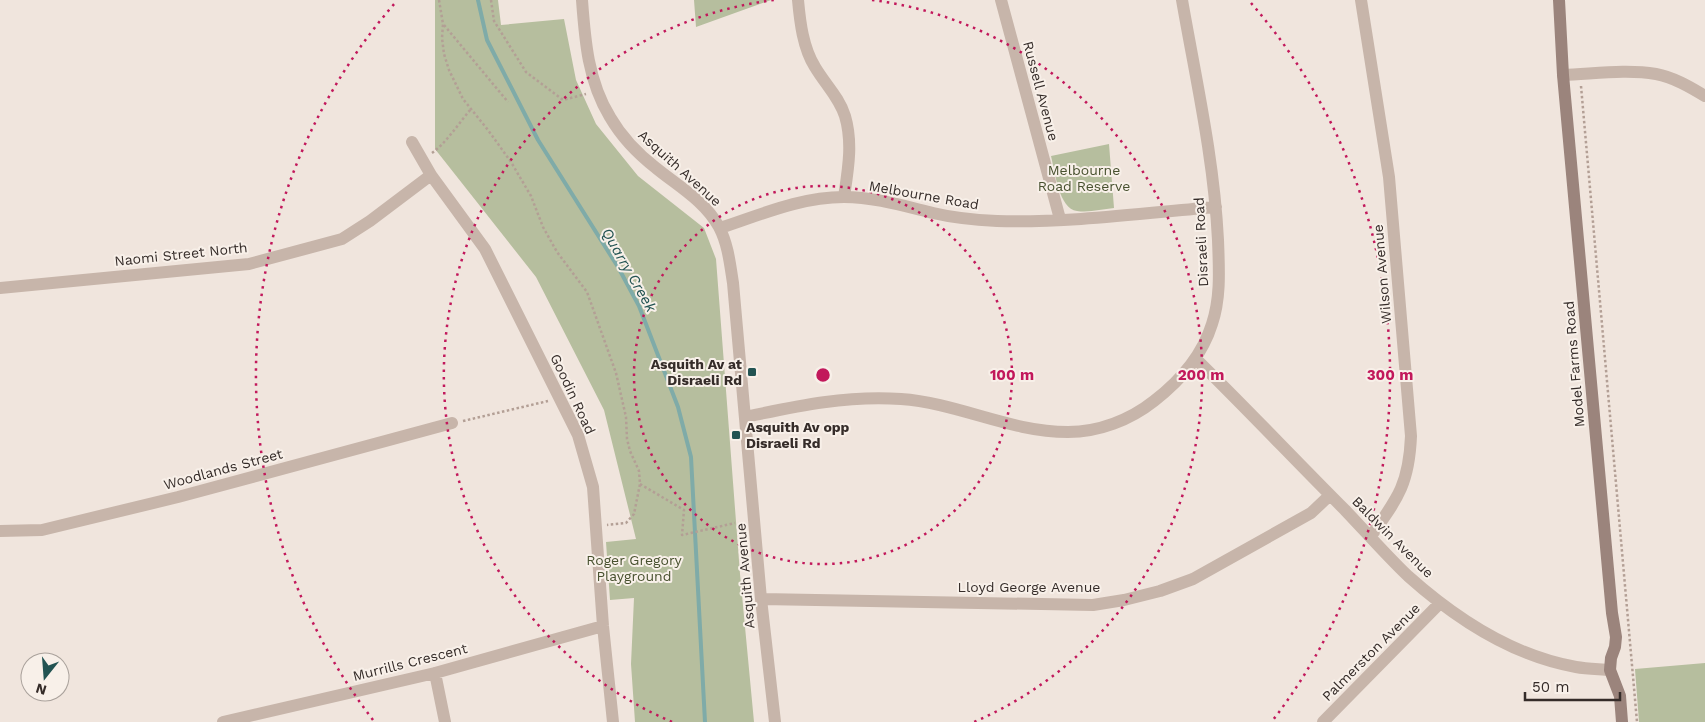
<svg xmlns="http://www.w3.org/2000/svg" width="1705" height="722" font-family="'Work Sans',sans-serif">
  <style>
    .green { fill: #b6be9e }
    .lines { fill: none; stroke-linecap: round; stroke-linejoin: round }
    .stream { stroke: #7faba8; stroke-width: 4 }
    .path { stroke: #b39f95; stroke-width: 2.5; stroke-dasharray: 2.5 2.5; stroke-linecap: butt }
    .street { stroke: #c7b5aa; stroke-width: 12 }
    .secondary { stroke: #9b847c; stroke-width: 12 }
    .ring { fill: none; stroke: #c2185b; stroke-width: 2.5; stroke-dasharray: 2.5 5 }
    .poi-dot { fill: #225352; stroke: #f8f0e9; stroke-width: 2 }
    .labels { text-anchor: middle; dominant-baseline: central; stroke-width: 4; stroke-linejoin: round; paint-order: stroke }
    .street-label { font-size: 14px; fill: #352c29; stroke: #f8f0e9 }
    .park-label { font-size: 14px; fill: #48512f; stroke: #f8f0e9 }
    .poi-label { font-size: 14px; font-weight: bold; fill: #352c29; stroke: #f8f0e9; text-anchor: end }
    .water-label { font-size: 15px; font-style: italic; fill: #225352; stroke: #f8f0e9 }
    .centre { fill: #c2185b; stroke: #f8f0e9; stroke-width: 2.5 }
    .ring-label { font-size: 15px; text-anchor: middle; font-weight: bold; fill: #c2185b; stroke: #f8f0e9; stroke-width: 4; stroke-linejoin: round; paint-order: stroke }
  </style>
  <rect width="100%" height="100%" fill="#f0e5dd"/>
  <path class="green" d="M435,0H498L501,25L564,19L576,80L596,124L638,176L704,228L716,259L740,574L754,722H635L631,664L634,598L610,600L606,542L636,539L604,410L536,277L435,149Z
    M694,0H771L696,27Z
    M1109,144L1114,208C1102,209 1089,213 1077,211C1059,209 1055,172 1051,156Z
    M1705,663V722H1639L1635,669Z"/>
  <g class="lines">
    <path class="stream" d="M478,0L487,40L538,140L618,267L639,306L678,407L691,457L705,722"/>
    <path class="path" d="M439,0L443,24L442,38L444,54L449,70L463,99L488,130L511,162L531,196L543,227L557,252L587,292L616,373L626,417L627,439L630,451L639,471L640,484L634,514L626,523L607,525
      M491,0L494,21L526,72L563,100L586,94
      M444,25L508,102
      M1581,86L1637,722
      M432,153C446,143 459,123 471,109
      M463,421L548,401
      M640,484L684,510L682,535L735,523"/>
    <path class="street" d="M582,0C585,41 588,81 610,117C621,136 638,154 656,168C678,186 705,201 719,227C728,244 730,264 733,283L761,599L775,722
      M798,0C800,22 803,48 815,67C825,84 839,97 845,116C853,143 848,170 844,197
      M1001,0L1060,219
      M1361,0L1389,177L1411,436C1409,484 1398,498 1371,536
      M1563,75C1593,74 1626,69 1656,74C1673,77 1690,87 1705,96
      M412,142L431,175L485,249L578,435L593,487L603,626L613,722
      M720,228C760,215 800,197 844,197C874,197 904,206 933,213C954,218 976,220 997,221C1068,223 1145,213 1216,207
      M0,288L249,264L342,239L370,221L431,175
      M1196,359C1247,409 1295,460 1345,510C1366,532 1386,555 1408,576C1455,618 1513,656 1576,667C1587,669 1599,669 1610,670
      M745,417C797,406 848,395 901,399C958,403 1010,432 1068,432C1099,432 1130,420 1154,401C1180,381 1202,356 1212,324C1221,297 1219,269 1218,240C1214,159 1196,80 1182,0
      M0,531L42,530L178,497L452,423
      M761,599L1093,605L1124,600L1160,591L1193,579L1311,513L1330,495
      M435,673L445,722
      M223,722L435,673L603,626
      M1323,722L1440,603"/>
    <path class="secondary" d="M1559,0L1563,75L1612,613L1616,637L1615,647L1611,658L1610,670L1620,696L1622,722"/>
  </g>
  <g class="ring">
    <circle cx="823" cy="375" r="189"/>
    <path d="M672 722A378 378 0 0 1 774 0M872 0A378 378 0 0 1 974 722"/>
    <path d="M373 720A567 567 0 0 1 395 3M1251 3A567 567 0 0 1 1273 720"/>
  </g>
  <g class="poi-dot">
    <rect x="747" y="367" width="10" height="10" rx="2.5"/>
    <rect x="731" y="430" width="10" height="10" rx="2.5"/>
  </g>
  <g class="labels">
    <g class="street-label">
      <text transform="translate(1041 91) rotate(75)">Russell Avenue</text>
      <text transform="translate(680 168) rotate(42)">Asquith Avenue</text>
      <text transform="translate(924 195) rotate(10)">Melbourne Road</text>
      <text transform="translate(1201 242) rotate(-93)">Disraeli Road</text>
      <text transform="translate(181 254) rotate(-6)">Naomi Street North</text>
      <text transform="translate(1382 274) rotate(-95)">Wilson Avenue</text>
      <text transform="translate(1574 364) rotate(-95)">Model Farms Road</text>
      <text transform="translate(573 394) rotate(65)">Goodin Road</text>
      <text transform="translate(223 469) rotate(-15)">Woodlands Street</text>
      <text transform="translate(1393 537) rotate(45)">Baldwin Avenue</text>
      <text transform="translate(745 576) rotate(-95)">Asquith Avenue</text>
      <text x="1029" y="587">Lloyd George Avenue</text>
      <text transform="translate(1371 652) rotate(-45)">Palmerston Avenue</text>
      <text transform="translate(410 662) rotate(-14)">Murrills Crescent</text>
    </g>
    <g class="park-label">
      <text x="1084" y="170">Melbourne<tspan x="1084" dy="16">Road Reserve</tspan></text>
      <text x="634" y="560">Roger Gregory<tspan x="634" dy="16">Playground</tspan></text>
    </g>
    <g class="poi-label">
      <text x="742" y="364">Asquith Av at<tspan x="742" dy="16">Disraeli Rd</tspan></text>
      <text x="746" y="427" text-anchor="start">Asquith Av opp<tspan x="746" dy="16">Disraeli Rd</tspan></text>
    </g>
    <g class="water-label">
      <text transform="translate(629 270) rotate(60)">Quarry Creek</text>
    </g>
  </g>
  <circle cx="823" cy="375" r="8" class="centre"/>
  <g class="ring-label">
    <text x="1012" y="380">100 m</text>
    <text x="1201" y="380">200 m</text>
    <text x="1390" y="380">300 m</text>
  </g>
  <g transform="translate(45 677) rotate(197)"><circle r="24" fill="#f8f0e9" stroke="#aaa29c"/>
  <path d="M0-4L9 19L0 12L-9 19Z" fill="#225352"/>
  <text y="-8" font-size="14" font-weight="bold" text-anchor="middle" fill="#352c29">N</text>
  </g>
  <path d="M1525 692v8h95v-8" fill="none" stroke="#352c29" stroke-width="2.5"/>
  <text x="1532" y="692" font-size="15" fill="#352c29" stroke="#f8f0e9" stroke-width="4" paint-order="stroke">50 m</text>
</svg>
